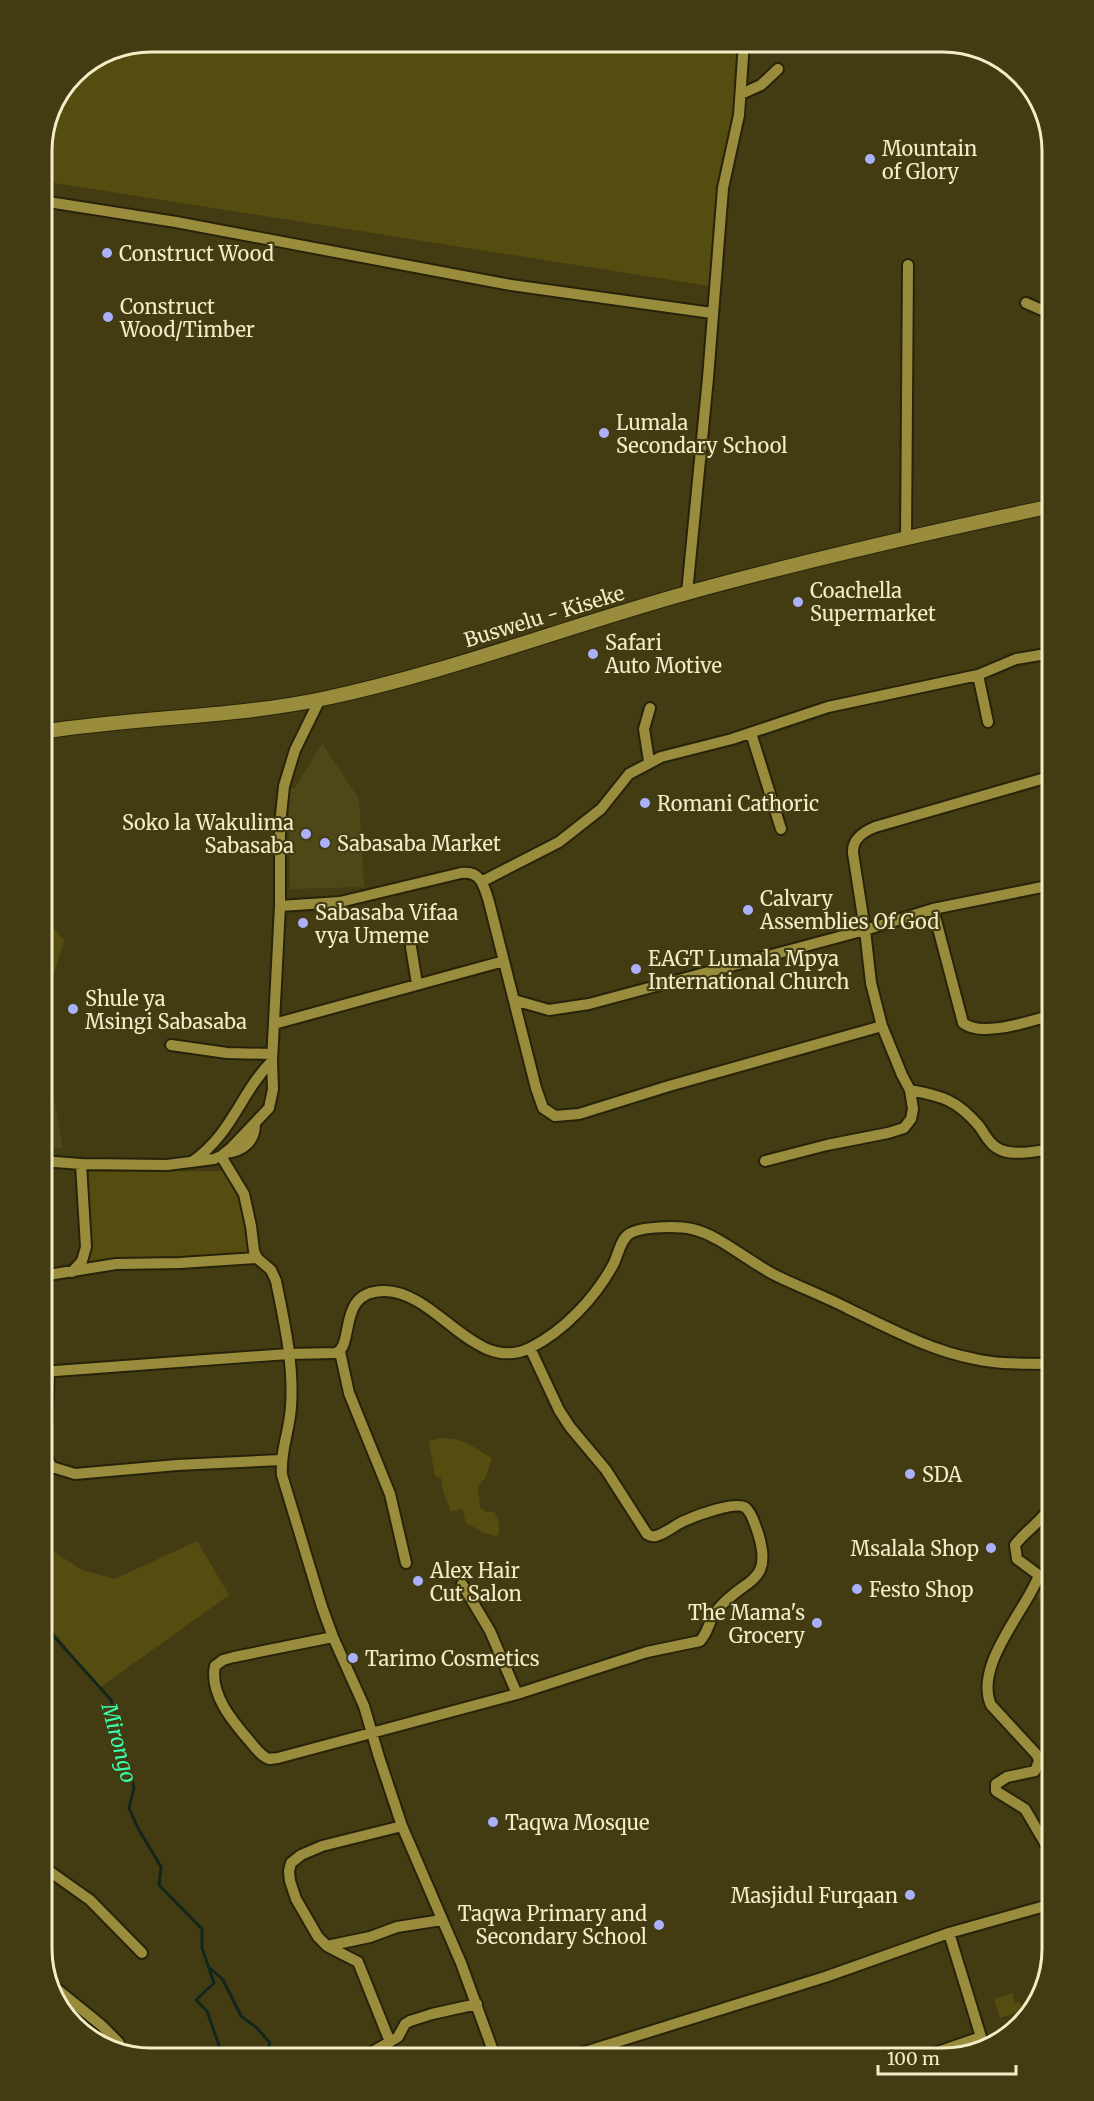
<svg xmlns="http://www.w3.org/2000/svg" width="1094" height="2101" font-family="Merriweather,serif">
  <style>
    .built { fill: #4e4717 }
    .green { fill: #554c10 }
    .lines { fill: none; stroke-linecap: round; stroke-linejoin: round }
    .stream { stroke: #13261c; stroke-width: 3 }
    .minor-casing { stroke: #27230a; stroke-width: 14 }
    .secondary-casing { stroke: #27230a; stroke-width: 16 }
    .minor { stroke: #998c3d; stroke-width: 10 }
    .secondary { stroke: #998c3d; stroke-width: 14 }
    .poi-dot { fill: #aab0fb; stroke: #433c12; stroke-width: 2 }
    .labels { text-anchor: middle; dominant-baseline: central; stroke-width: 4.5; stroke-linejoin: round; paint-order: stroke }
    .poi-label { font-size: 20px; fill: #f3edc7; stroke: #433c12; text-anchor: start }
    .street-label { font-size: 20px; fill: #f3edc7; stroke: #433c12 }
    .water-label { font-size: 21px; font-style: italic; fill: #39ffae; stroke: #433c12 }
    .rim { fill: none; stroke: #f3edc7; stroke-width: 3 }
  </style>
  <rect width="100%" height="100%" fill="#433c12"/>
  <path class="built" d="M322,743L359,799L364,887L290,889L288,789L295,788Z
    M42,1095L54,1097L63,1148L42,1147Z"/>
  <path class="green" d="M151,42H741L735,97L709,286L42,181V145L74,74L110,50Z
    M42,916L64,940L42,1015Z
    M230,1171L255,1259L84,1266L81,1172Z
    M441,1438C470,1439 469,1446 492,1458L486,1477L478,1487L480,1508L486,1512H494C498,1515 500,1529 499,1534L496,1536L484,1533L466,1523L462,1509L451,1512C447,1500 441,1490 441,1478L435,1476L429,1441Z
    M197,1541L229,1595L98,1689L50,1626L42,1618V1544L82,1570L115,1579Z
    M1048,1577H1052V1627L1036,1592Z
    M1012,1993L1015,2003L1020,2002L1022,2011L1000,2018L994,1999Z"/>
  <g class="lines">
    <path class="stream" d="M42,1623L111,1700L134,1788L129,1808L138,1828L161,1867L159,1885L202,1929V1948L214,1983L196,2000L207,2011L222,2054L227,2059
      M209,1967L223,1980L241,2016L257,2028L270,2043L264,2059"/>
    <defs>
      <path id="minor" d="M741,94L761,85L778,69
        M42,201L176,222L511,285L712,313
        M1026,303L1042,310H1052
        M906,538L908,265
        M687,593L708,378L723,188L739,115L744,42
        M978,675L988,722
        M751,733L781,829
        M649,761L644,729L650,708
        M483,881L559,842L601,809L629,774L661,757L732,739L828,707L978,675L1016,659L1052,653
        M280,906L340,902L461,873C481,870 484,886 489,902L536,1088L543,1108L555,1116L579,1114L669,1086L882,1026
        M933,909L963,1023C982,1038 1030,1021 1052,1015
        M411,947L417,984
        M514,1000L549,1010L589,1004L865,930L933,909L1052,885
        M274,1024L504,961
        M171,1045L227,1053L272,1054
        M910,1090C942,1096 957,1100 979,1126C985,1134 990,1146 1001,1150C1016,1156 1036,1151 1052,1149
        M225,1153C242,1152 255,1142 255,1124
        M221,1156L244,1194L251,1226L254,1251L257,1258L271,1270L276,1281C284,1321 294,1364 291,1406C290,1430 280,1450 282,1475L322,1607L333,1637L364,1706L379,1757L402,1826L461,1963L496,2059
        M42,1161L81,1164L167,1165L214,1159L221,1156L232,1147L269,1108L273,1089L272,1061L280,906V825L284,786L295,750L320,699
        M193,1161C232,1134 241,1092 272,1061
        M765,1161L827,1145L888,1133L904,1128L911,1119L913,1109L910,1090L902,1075L882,1026L871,983L865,930L853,853C852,839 863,832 875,827L1052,776
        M72,1272L82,1261L86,1247L81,1164
        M42,1276L116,1264L180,1263L257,1258
        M340,1352L349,1393L390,1494L406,1563
        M49,1371L45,1456L52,1467L75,1474L177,1465L281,1460
        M42,1372L288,1354L335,1353C356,1348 335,1290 385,1291C438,1292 475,1375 530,1348C564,1331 595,1298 613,1265C618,1256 620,1240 629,1234C641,1226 678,1226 692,1229C720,1235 751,1264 779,1277C802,1288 826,1297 849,1309C889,1328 931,1351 975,1359C1001,1365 1026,1363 1052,1364
        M1040,1576L1017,1559L1015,1545C1026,1530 1044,1520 1052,1504
        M462,1584L490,1631L517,1694
        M333,1637L234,1657L223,1660L215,1666C209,1695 234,1723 252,1744C256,1749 262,1757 269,1759C272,1759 275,1758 278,1758L517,1694L647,1652L700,1641C709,1632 709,1618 718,1609C745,1577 774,1584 758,1533C755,1525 752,1513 746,1508C736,1500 695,1516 684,1521C675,1525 666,1533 656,1536C651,1537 651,1536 647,1534L606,1470L570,1427L559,1410L530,1348
        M1052,1855L1025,1809L996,1791V1784L1007,1777L1035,1771L1039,1761L1037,1755L991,1705C974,1667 1023,1613 1037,1580L1040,1576L1052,1572
        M42,1866L90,1900L142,1953
        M1048,1905L1052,1917
        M949,1933L985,2050
        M327,1946L370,1937L397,1927L442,1920
        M48,1982L101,2025L119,2043
        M390,2042L358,1962L327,1946L318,1937L296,1899L290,1881L289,1871L291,1863L301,1855L322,1846L402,1826
        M360,2059L398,2037L405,2024L410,2021L432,2014L477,2004
        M562,2059L825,1977L949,1933L1052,1904
        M917,2059L981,2037"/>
      <path id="secondary" d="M42,732C135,717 230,718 322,699C446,673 565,627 687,593C807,560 930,532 1052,506"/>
    </defs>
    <use href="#minor" class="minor-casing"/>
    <use href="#secondary" class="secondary-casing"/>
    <use href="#minor" class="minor"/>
    <use href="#secondary" class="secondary"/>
  </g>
  <g class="poi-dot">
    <circle cx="870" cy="159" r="6"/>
    <circle cx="107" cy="253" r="6"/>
    <circle cx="108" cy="317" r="6"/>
    <circle cx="604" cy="433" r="6"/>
    <circle cx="798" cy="602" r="6"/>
    <circle cx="593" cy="654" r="6"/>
    <circle cx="645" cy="803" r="6"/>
    <circle cx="306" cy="834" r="6"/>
    <circle cx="325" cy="843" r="6"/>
    <circle cx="748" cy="910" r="6"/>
    <circle cx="303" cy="923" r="6"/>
    <circle cx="636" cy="969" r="6"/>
    <circle cx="73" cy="1009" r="6"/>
    <circle cx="910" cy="1474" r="6"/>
    <circle cx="991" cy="1548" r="6"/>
    <circle cx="418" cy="1581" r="6"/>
    <circle cx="857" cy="1589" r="6"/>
    <circle cx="817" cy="1623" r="6"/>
    <circle cx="353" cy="1658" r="6"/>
    <circle cx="493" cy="1822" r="6"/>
    <circle cx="910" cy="1895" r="6"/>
    <circle cx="659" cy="1925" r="6"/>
  </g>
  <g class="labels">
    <g class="poi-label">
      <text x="882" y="148">Mountain<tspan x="882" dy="23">of Glory</tspan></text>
      <text x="119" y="253">Construct Wood</text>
      <text x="120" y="306">Construct<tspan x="120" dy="23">Wood/Timber</tspan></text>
      <text x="616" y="422">Lumala<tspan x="616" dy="23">Secondary School</tspan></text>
      <text x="810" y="590">Coachella<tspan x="810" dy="23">Supermarket</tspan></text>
      <text x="605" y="642">Safari<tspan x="605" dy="23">Auto Motive</tspan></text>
      <text x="657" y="803">Romani Cathoric</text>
      <text x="294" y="822" text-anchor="end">Soko la Wakulima<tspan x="294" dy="23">Sabasaba</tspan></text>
      <text x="337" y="843">Sabasaba Market</text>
      <text x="760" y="898">Calvary<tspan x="760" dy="23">Assemblies Of God</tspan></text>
      <text x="315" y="912">Sabasaba Vifaa<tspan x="315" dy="23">vya Umeme</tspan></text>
      <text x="648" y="958">EAGT Lumala Mpya<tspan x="648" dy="23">International Church</tspan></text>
      <text x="85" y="998">Shule ya<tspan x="85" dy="23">Msingi Sabasaba</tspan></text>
      <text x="922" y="1474">SDA</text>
      <text x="979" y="1548" text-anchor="end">Msalala Shop</text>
      <text x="430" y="1570">Alex Hair<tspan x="430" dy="23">Cut Salon</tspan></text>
      <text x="869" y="1589">Festo Shop</text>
      <text x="805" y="1612" text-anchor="end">The Mama's<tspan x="805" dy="23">Grocery</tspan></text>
      <text x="365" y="1658">Tarimo Cosmetics</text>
      <text x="505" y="1822">Taqwa Mosque</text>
      <text x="898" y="1895" text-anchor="end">Masjidul Furqaan</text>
      <text x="647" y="1913" text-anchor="end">Taqwa Primary and<tspan x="647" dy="23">Secondary School</tspan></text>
    </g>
    <g class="street-label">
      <text transform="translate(544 616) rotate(-17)">Buswelu - Kiseke</text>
    </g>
    <g class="water-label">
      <text transform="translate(119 1743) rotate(75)">Mirongo</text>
    </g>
  </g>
  <path d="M0 0H1094V2101H0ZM151 52H943A99 99 0 0 1 1042 151V1949A99 99 0 0 1 943 2048H151A99 99 0 0 1 52 1949V151A99 99 0 0 1 151 52Z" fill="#433c12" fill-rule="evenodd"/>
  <path class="rim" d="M151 52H943A99 99 0 0 1 1042 151V1949A99 99 0 0 1 943 2048H151A99 99 0 0 1 52 1949V151A99 99 0 0 1 151 52Z"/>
  <path d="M878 2065v9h138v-9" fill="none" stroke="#f3edc7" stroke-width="3"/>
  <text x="887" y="2065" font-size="18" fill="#f3edc7" stroke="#433c12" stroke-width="4.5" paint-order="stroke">100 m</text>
</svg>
